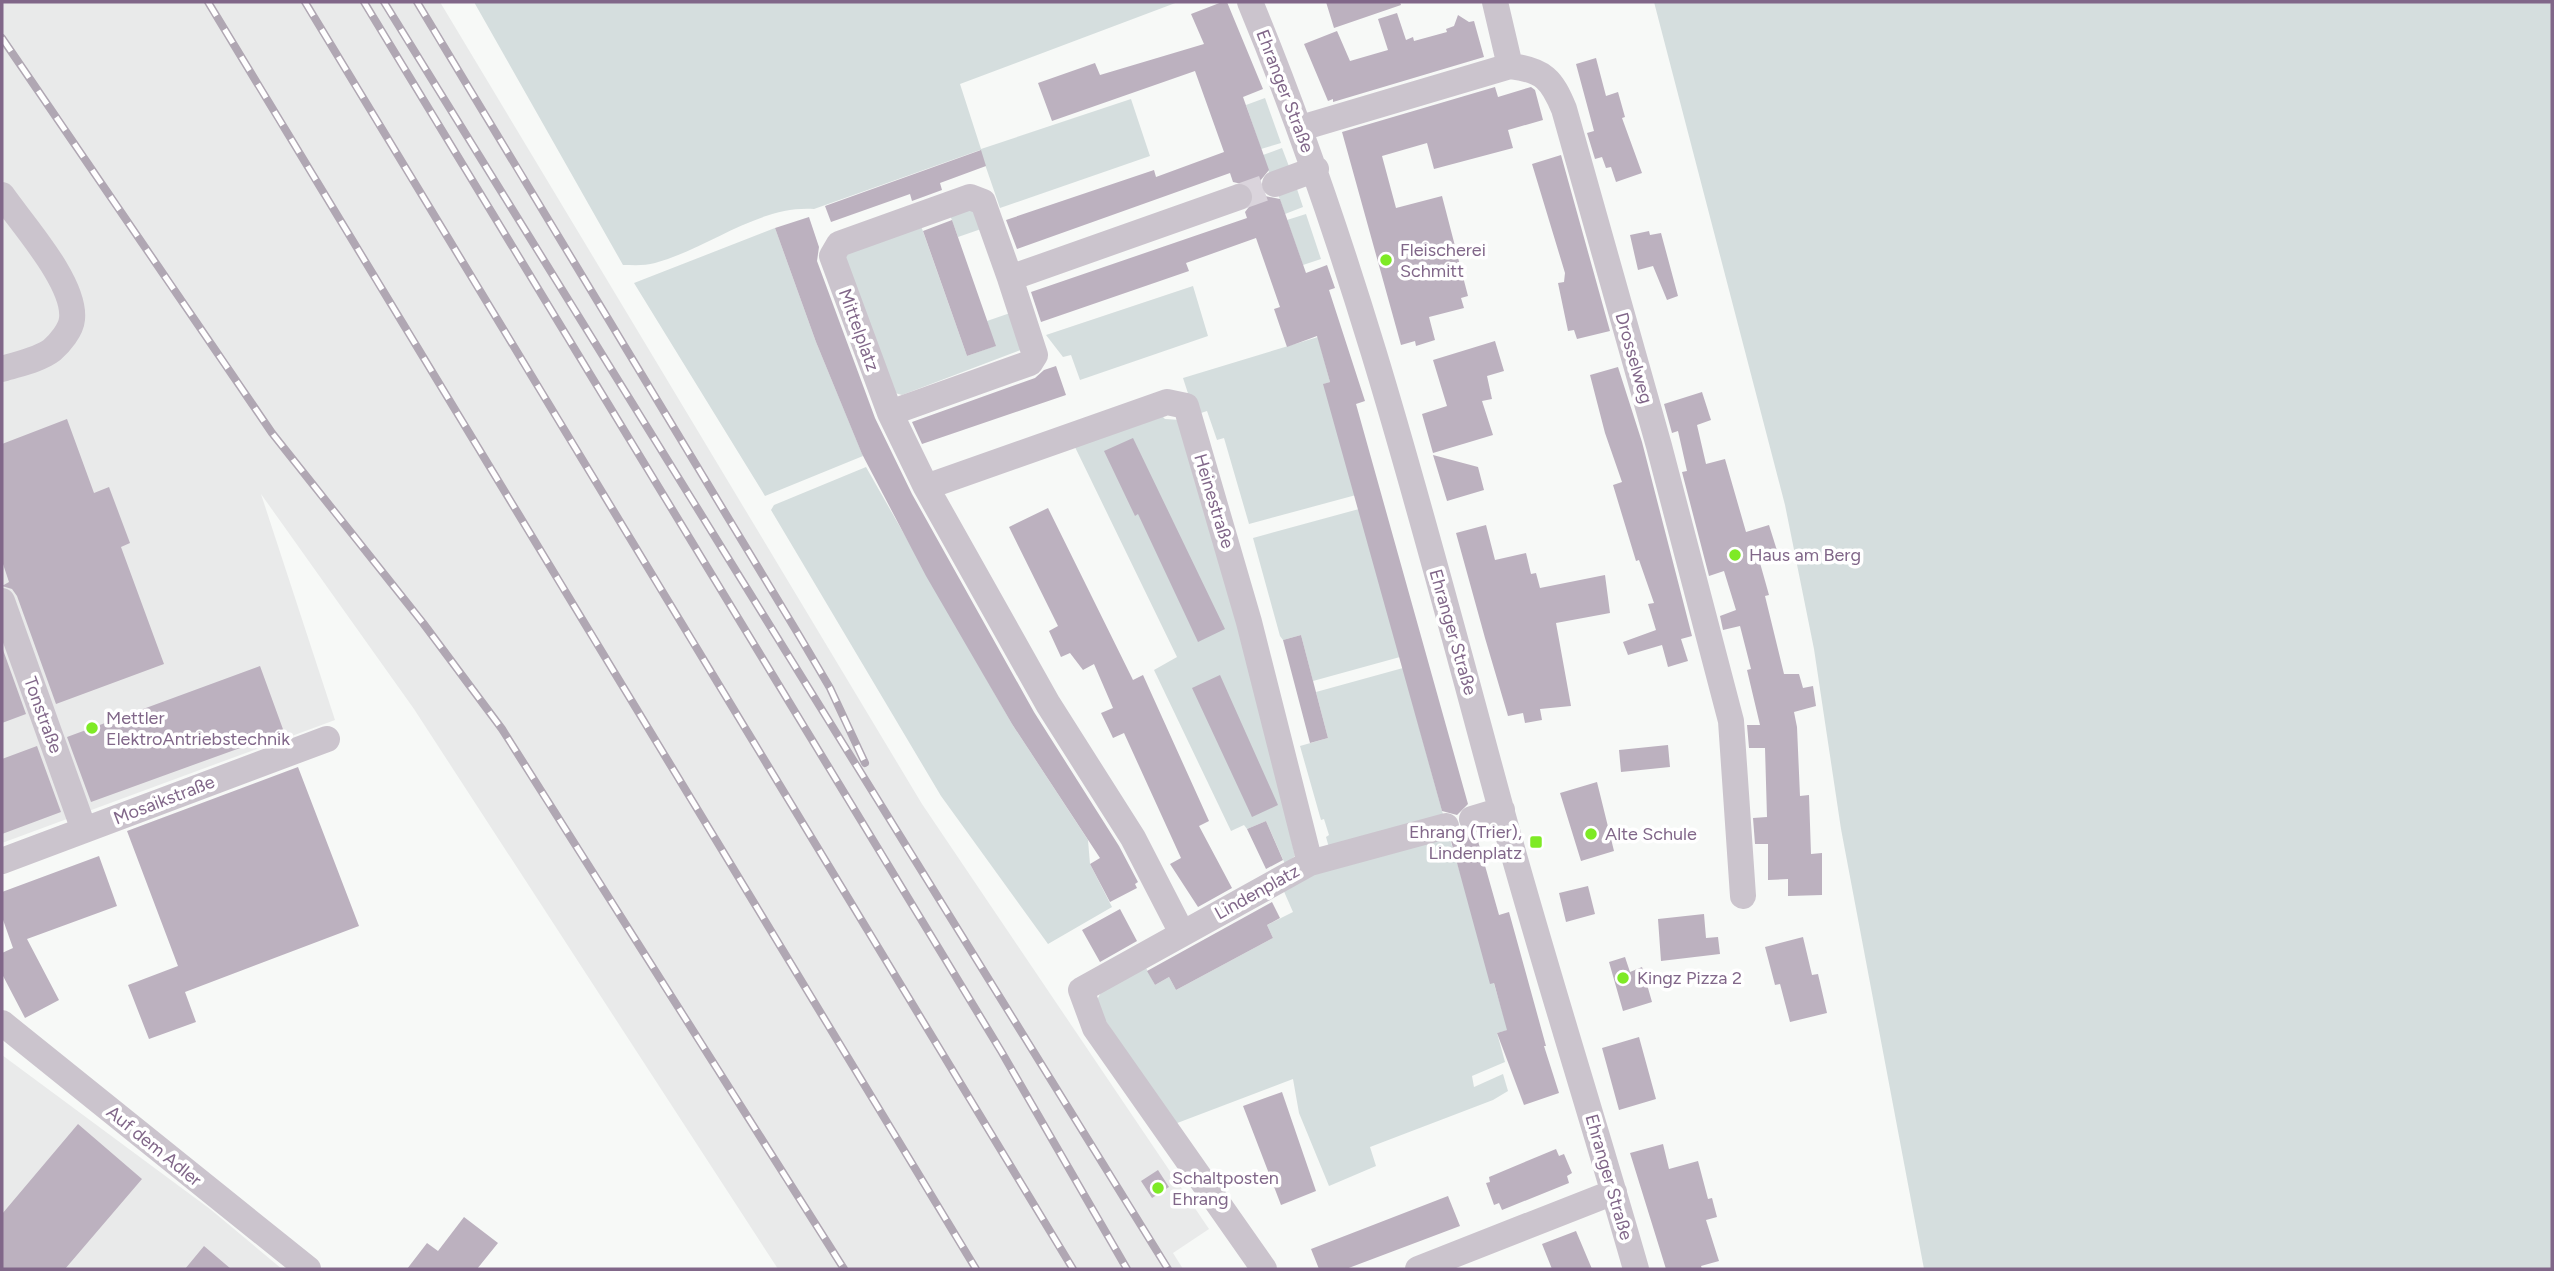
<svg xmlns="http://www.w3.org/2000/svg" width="2554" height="1271" font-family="Figtree,sans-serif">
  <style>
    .built { fill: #e9eaea }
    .green { fill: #d5dede }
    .building { fill: #bcb1bf }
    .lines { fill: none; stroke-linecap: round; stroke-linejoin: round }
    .minor-tunnel { stroke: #dad4dc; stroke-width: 26; stroke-dasharray: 26 13; stroke-linecap: butt }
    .minor { stroke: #cbc4cd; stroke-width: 26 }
    .rail-casing { stroke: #b0a7b3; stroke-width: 8 }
    .rail { stroke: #fff; stroke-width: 5; stroke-dasharray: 16; stroke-linecap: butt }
    .poi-dot { fill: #7eea25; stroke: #fff; stroke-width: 2.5 }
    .labels { text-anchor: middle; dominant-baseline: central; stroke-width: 7; stroke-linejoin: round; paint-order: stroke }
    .street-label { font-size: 18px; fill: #816789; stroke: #fff }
    .poi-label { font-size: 18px; fill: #816789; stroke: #fff; text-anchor: start }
  </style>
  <rect width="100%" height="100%" fill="#f7f9f7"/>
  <path class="built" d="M2,2H440L922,804L1209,1229L1173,1253L1183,1269H778L414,709L261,494L335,720L2,843Z
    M2,1055L210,1209L282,1269H2Z"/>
  <path class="green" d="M474,2H1178L960,84L981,149L1131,99L1150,156L1000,208L980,150L814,209C759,205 707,249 655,263C645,266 633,265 623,265Z
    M1654,2H2552V1269H1924L1841,829L1814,649L1785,505Z
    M1265,98L1281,143L1261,149L1246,105Z
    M1282,148L1290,169L1270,175L1263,155Z
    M1296,186L1303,207L1285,214L1278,194Z
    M963,205L977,209L984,228L958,237L949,212L920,223L967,356L995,346L987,321L1013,312L1023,349L902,395L895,393L843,254Z
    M1306,214L1321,259L1303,265L1287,220Z
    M775,228L816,342L863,456L765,496L634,283Z
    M1193,286L1208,336L1080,380L1071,355L1063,357L1046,335Z
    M1318,337L1330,382L1324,384L1356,495L1249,524L1224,438L1217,440L1207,411L1195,415L1183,378Z
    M1160,414L1165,419L1181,420L1242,626L1295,856L1285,864L1266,821L1247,829L1244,825L1231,831L1154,670L1177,657L1074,445Z
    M866,467L1012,724L1088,840L1090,864L1112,907L1048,944L941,796L771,510L774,505Z
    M1359,509L1400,657L1313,681L1301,635L1283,640L1280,636L1253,538Z
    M1403,668L1444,818L1330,851L1326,837L1329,835L1324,819L1321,820L1300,746L1328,738L1316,692Z
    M1448,833L1508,1030L1497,1033L1505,1062L1472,1076L1474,1087L1503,1074L1508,1091L1493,1100L1370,1147L1376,1166L1329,1186L1299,1113L1293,1079L1172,1125L1095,1004L1101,992L1144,964L1155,985L1169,977L1176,990L1273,938L1267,925L1293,912L1282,887L1323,868Z"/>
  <path class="building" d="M1222,2H1227L1263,89L1243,97L1269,170L1260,181L1261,190L1265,196L1280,199L1306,273L1327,265L1335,288L1329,290L1365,401L1356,404L1468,804L1457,815L1442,811L1323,384L1330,382L1317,336L1287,347L1274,309L1280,307L1256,238L1186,263L1189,271L1041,322L1031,292L1247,218L1245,212L1255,199L1250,186L1233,182L1230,173L1017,249L1006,220L1154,170L1156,177L1224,152L1195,71L1052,121L1038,83L1095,63L1100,75L1204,44L1191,14Z
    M1326,2H1400L1401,5L1334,28Z
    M1397,13L1406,40L1413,37L1414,41L1447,32L1446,29L1454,26L1458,15L1469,22L1474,21L1484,57L1333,102V99L1328,101L1304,44L1337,31L1350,61L1388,50L1378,19Z
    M1596,58L1606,96L1618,92L1625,117L1622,118L1642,173L1616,182L1611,167L1606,168L1602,157L1595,159L1587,133L1594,131L1576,64Z
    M1495,87L1498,97L1531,87L1535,90L1543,120L1508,130L1513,148L1434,169L1427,143L1382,156L1396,208L1442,196L1468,296L1461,298L1464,308L1429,317L1435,340L1416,346L1415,341L1401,345L1342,132Z
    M981,150L986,166L940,183L942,190L912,201L910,194L831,222L825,206Z
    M1561,155L1610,331L1577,339L1574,330L1568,331L1558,283L1564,282L1565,273L1532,164Z
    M809,217L819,247L817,261L875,418L912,494L1034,712L1119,846L1138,882L1135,884L1137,888L1110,902L1090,864L1100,858L1012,724L926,576L862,454L816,342L775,228Z
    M952,220L996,346L967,356L923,231Z
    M1649,231L1650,235L1661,233L1678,296L1667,300L1653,266L1638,270L1630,235Z
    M1495,341L1504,371L1487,376L1492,399L1482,401L1493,435L1433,453L1422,414L1447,406L1433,360Z
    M1056,366L1066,395L922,444L912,422L1035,378L1044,370Z
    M1618,367L1642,442L1692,636L1681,639L1688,661L1668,667L1662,645L1628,655L1623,642L1656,630L1648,604L1654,603L1639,560L1636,561L1613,485L1622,482L1605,433L1590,375Z
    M1702,392L1711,420L1697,425L1706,464L1725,459L1746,532L1769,525L1779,557L1760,563L1769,595L1765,596L1784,674H1799L1803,688L1813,686L1816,706L1794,712L1797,727L1800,796L1809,795L1811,854L1822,853V895L1788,896V879L1768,880V844H1755L1753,818L1767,817L1765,748H1749L1747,725H1760L1747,670L1751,669L1740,626L1723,630L1720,616L1736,610L1724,571L1709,576L1682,472L1687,471L1678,431L1672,433L1664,404Z
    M67,419L94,493L109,487L130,543L121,547L164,664L56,704L17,596L12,589L2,586L9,582L2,561V444Z
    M1133,438L1225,629L1198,642L1138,514L1135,516L1104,451Z
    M1433,455L1478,467L1484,490L1447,501Z
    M1048,508L1133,680L1143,675L1209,821L1199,826L1232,888L1198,907L1170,864L1181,858L1124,733L1113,738L1101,713L1113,708L1094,664L1083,670L1070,653L1061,657L1049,631L1058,626L1009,527Z
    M1486,525L1495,560L1526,553L1531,574L1536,573L1540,588L1605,575L1610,613L1556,623L1571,706L1540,709L1542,720L1525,723L1523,713L1508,716L1485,638L1456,533Z
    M1301,635L1328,738L1310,743L1283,640Z
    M2,647L26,714L2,723Z
    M260,666L284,732L91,802L67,737Z
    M1220,675L1278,805L1252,817L1192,688Z
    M1668,745L1670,767L1621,772L1619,750Z
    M37,746L61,812L2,834V759Z
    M298,767L359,926L185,992L196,1022L149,1039L128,985L178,966L127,831Z
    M1597,782L1614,851L1581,861L1560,793Z
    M1266,821L1283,860L1266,869L1247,829Z
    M1461,830L1476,834L1499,915L1509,912L1546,1046H1544L1559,1093L1524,1105L1497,1033L1507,1030L1494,983L1490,984L1451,841Z
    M99,856L117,906L27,939L59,1000L25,1018L2,974V953L13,948L2,917V892Z
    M1588,886L1595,914L1566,922L1559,893Z
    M1272,902L1280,918L1267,925L1273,938L1176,990L1169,977L1155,985L1147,971Z
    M1120,909L1137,941L1100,962L1082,930Z
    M1704,914L1706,938L1718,937L1720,954L1661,961L1658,919Z
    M1803,937L1812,975L1818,974L1827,1013L1790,1022L1780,984L1775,985L1765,947Z
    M1625,957L1630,972L1642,967L1652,1002L1623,1011L1609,962Z
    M1639,1037L1656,1099L1619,1110L1602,1048Z
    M1282,1092L1316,1191L1281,1205L1243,1106Z
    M78,1124L142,1179L65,1269H2V1214Z
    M1663,1144L1669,1169L1698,1161L1708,1199L1712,1198L1717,1217L1706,1220L1719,1261L1701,1266L1702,1269H1666L1630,1153Z
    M1556,1149L1559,1156L1564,1154L1572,1173L1567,1176L1569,1183L1502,1210L1499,1203L1494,1205L1486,1183L1490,1182L1489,1177Z
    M1158,1170L1169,1187L1152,1198L1141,1181Z
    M1448,1196L1460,1226L1346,1269H1319L1311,1249Z
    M464,1217L498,1243L477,1269H407L427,1243L438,1251Z
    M1576,1231L1592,1269H1552L1542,1244Z
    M204,1246L231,1269H185Z"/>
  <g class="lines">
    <path class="minor-tunnel" d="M1239,197L1275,184"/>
    <path class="minor" d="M1250,2C1358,262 1427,537 1501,809C1543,963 1592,1115 1636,1269
      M1495,2L1510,66
      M1301,128L1510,66C1544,70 1552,80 1564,109L1659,446L1731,721L1743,896
      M1275,184L1316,169
      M2,195C22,224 76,283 72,319C71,330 60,343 52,350C39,360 17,364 2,369
      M1010,278L983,202L970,197L839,244L832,256L890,413L1030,363L1035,355L1010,278L1239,197
      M890,413L926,487L1048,704L1133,838L1182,933
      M926,487L1167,402L1186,406L1249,622L1310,863
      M2,601L84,830
      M1472,819L1502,810
      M2,861L327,739
      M2,1023L308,1269
      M1264,1269L1095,1028L1081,990L1310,863L1446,826
      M1418,1269L1614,1192"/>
    <defs>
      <path id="rail" d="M208,2L976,1269
        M305,2L1073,1269
        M364,2L1001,1051L1127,1269
        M384,2L1168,1269
        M417,2L800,637L830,688L865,763
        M2,38L272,433L423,623L502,729L844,1269"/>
    </defs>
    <use href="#rail" class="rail-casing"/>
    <use href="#rail" class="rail"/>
  </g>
  <g class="poi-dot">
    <circle cx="1386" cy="260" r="7"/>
    <circle cx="1735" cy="555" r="7"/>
    <circle cx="92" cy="728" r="7"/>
    <circle cx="1591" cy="834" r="7"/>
    <rect x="1529" y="835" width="14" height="14" rx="3.5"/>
    <circle cx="1623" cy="978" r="7"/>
    <circle cx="1158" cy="1188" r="7"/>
  </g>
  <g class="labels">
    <g class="street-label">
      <text transform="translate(1285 91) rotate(69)">Ehranger Straße</text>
      <text transform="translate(859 330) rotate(70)">Mittelplatz</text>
      <text transform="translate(1634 358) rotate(74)">Drosselweg</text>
      <text transform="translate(1214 501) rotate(73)">Heinestraße</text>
      <text transform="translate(1453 632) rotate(74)">Ehranger Straße</text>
      <text transform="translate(43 715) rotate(70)">Tonstraße</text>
      <text transform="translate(164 800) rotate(-21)">Mosaikstraße</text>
      <text transform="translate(1257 892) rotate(-29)">Lindenplatz</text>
      <text transform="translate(154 1146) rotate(39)">Auf dem Adler</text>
      <text transform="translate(1609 1177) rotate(74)">Ehranger Straße</text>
    </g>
    <g class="poi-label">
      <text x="1400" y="250">Fleischerei<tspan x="1400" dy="21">Schmitt</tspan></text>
      <text x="1749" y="555">Haus am Berg</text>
      <text x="106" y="718">Mettler<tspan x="106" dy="21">ElektroAntriebstechnik</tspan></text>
      <text x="1522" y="832" text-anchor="end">Ehrang (Trier),<tspan x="1522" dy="21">Lindenplatz</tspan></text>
      <text x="1605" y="834">Alte Schule</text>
      <text x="1637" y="978">Kingz Pizza 2</text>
      <text x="1172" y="1178">Schaltposten<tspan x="1172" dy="21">Ehrang</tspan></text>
    </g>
  </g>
  <rect width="2554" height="1271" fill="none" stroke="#816789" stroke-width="7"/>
</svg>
